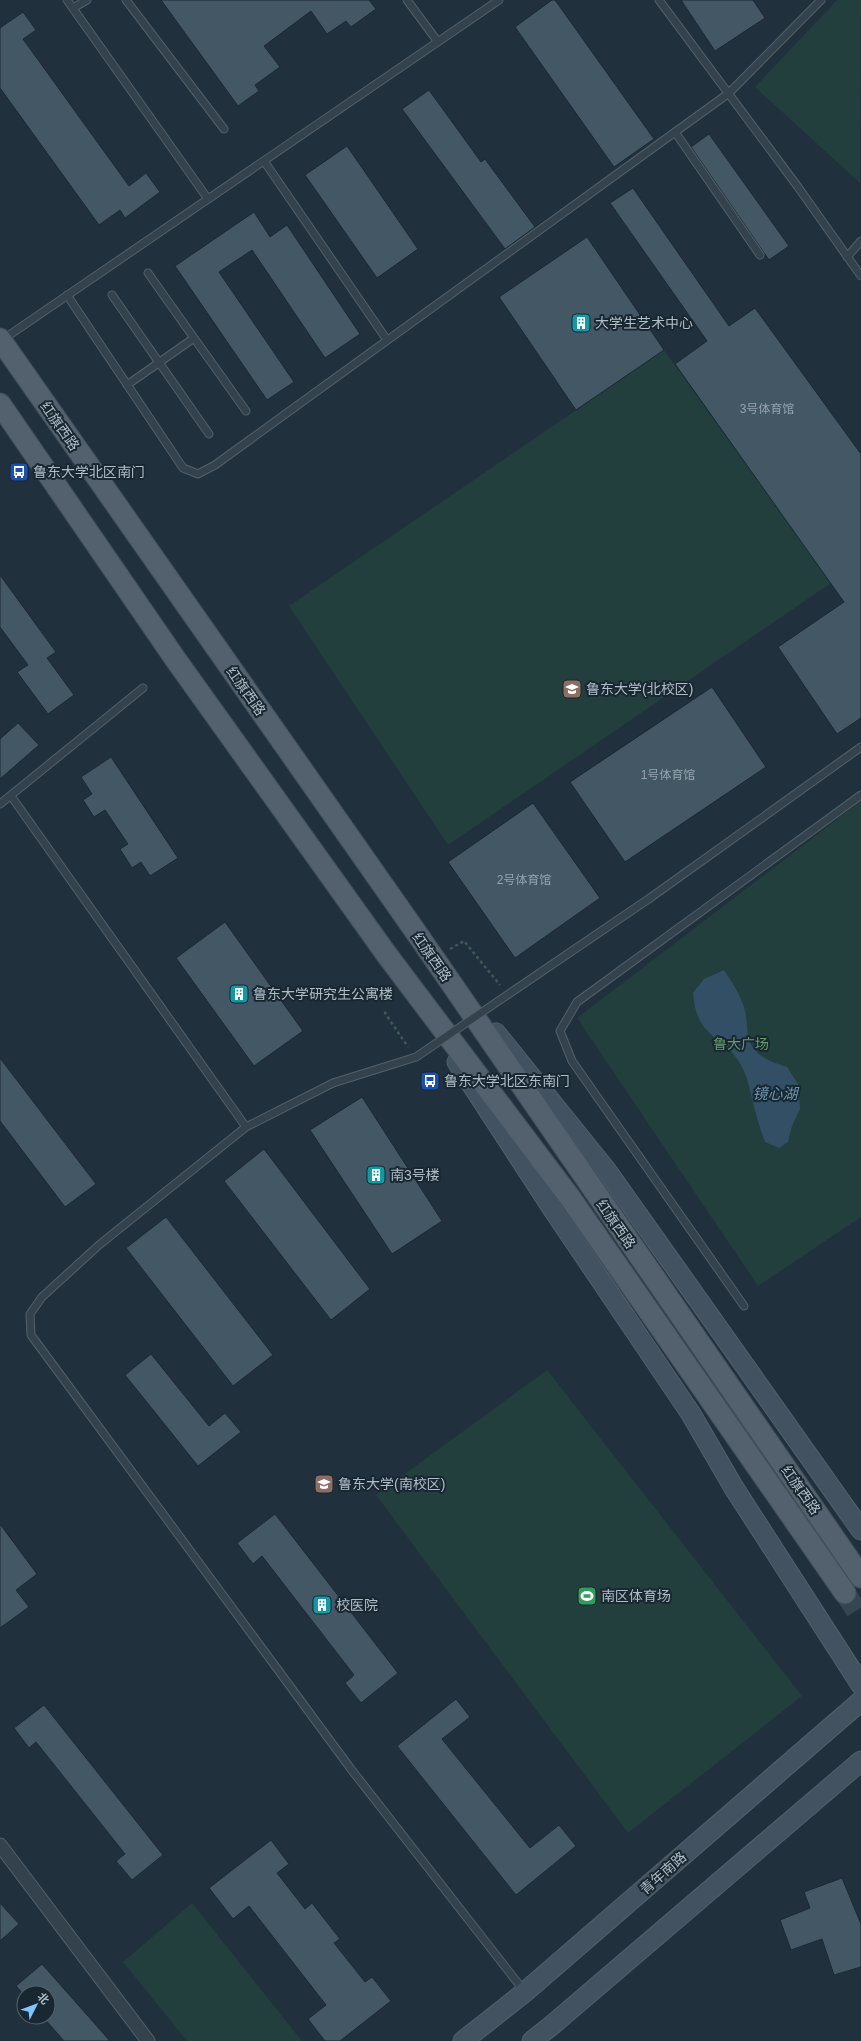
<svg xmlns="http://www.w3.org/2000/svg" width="861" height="2041" font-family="Helvetica,'Noto Sans SC',sans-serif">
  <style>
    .green { fill: #223e3d }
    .water { fill: #324f66 }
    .building { fill: #445764; stroke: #1b2933 }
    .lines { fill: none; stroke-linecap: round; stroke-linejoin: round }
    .primary-tunnel { stroke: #354652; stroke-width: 21; stroke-dasharray: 21 10; stroke-linecap: butt }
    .lane-casing { stroke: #52606a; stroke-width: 9 }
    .street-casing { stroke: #52606a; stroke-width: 15 }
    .secondary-casing { stroke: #52606a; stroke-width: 21 }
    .primary-casing { stroke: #404e59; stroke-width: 23 }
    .path { stroke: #405a59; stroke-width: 2.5; stroke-dasharray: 3 3; stroke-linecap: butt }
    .lane { stroke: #34424d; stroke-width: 7 }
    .street { stroke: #34424d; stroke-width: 13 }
    .secondary { stroke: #425260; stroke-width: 19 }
    .primary { stroke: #52616d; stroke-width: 21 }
    .lane-bridge-casing { stroke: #52606a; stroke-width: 9; stroke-linecap: butt }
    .lane-bridge { stroke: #34424d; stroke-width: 7 }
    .labels { text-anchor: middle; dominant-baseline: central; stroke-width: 4; stroke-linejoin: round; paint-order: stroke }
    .number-label { font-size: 12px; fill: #94a4b0 }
    .poi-label { font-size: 14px; fill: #afbdc9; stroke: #192731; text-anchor: start }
    .street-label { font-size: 14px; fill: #afbdc9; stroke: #192731 }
    .park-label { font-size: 14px; fill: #649c68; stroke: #192731 }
    .water-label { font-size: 15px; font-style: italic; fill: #6d94af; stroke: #192731 }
  </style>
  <rect width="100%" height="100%" fill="#20313d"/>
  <path class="green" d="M837,0H861L860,183L755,87Z
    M664,350L831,583L448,845L289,606Z
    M861,801V1217L758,1286L577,1018Z
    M547,1370L802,1696L628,1833L376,1495Z
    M192,1903L302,2041H187L123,1962Z"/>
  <path class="water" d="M724,970C732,982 742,997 745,1011C747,1019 747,1028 748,1036C752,1055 770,1062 787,1067L798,1084L800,1109L792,1126L788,1142L779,1148L765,1142C761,1132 758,1121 755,1110C751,1097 749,1081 743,1069C727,1034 697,1043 693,993L704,979Z"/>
  <path class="building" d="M161,0H369L376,9L351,27L346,21L327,34L311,11L264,46L280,67L255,85L259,91L238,106Z
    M552,0H555L654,139L614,167L515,27Z
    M681,0H753L765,18L715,51Z
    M23,12L36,30L23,39L129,186L146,173L160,192L125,218L120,210L99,225L0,88V28Z
    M429,90L481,162L485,159L535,227L505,249L402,109Z
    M709,134L789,246L769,260L691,147Z
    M347,146L418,249L377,278L305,175Z
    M633,188L729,326L755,308L861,454V718L837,734L778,647L844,602L675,364L707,341L610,203Z
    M254,212L270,237L287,225L360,334L325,358L252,250L219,272L294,382L267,400L175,266Z
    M587,237L664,350L576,410L499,297Z
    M0,575L56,652L47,658L74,695L48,714L17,672L28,665L0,627Z
    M712,687L766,767L625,862L570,782Z
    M18,723L39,745L0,779V739Z
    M111,757L178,858L150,876L141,862L132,868L120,849L128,844L105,810L94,817L83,800L92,794L81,777Z
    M533,803L600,898L515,958L448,862Z
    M225,922L303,1031L254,1066L176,958Z
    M0,1058L96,1184L65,1207L0,1121Z
    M362,1097L442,1221L392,1254L310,1130Z
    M264,1149L370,1289L331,1320L224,1181Z
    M166,1217L273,1355L233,1386L126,1248Z
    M151,1354L209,1426L225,1413L241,1432L198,1466L125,1375Z
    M275,1514L398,1673L361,1703L345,1683L354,1675L262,1556L253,1564L237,1543Z
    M0,1524L37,1574L16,1590L29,1607L0,1628Z
    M456,1699L470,1717L442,1739L530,1848L559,1825L576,1846L516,1895L397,1746Z
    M44,1705L163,1855L132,1880L116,1861L125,1854L36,1742L29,1748L14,1728Z
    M271,1840L289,1864L277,1873L305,1909L312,1903L340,1939L334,1943L365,1982L372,1977L391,2001L340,2041H325L308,2019L326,2005L249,1906L233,1919L209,1888Z
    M842,1878L861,1924V1967L834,1975L822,1939L791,1950L780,1920L810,1908L804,1892Z
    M0,1903L19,1924L0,1941Z
    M42,1964L110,2041H64L43,2017H48V1993H24V1995L16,1986Z"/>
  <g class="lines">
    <path class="primary-tunnel" d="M845,1593L861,1618"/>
    <defs>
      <path id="lane" d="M67,0L208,199
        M126,0L224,129
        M407,0L438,42
        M659,0L798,187L861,276
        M73,8L87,0
        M675,132L760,255
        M264,161L387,340
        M847,257L861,241
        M148,273L194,338
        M67,295L183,468L198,474L215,465L729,93L821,0
        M112,295L209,434
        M2,340L499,0
        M127,385L194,338L246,411
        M11,796L246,1127
        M0,804L143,688
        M650,898L861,747
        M333,1083L246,1127L99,1245L42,1297L30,1314L31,1335L351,1769L524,1991
        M744,1306L572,1061L560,1031L577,1002L861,795"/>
      <path id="street" d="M0,1845L148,2041"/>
      <path id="secondary" d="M496,1033L607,1171L861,1530
        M457,1062L552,1208L691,1414L734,1488L861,1685
        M463,2041L525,1992L861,1701
        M532,2041L551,2026L861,1761"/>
      <path id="primary" d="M0,339L420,938L861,1577
        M0,404L176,660L387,955L571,1199L845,1593"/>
    </defs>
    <use href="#lane" class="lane-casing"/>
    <use href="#street" class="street-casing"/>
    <use href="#secondary" class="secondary-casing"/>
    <use href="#primary" class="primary-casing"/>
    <path class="path" d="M450,949L464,941L500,985
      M386,1012L385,1013L408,1047"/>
    <use href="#lane" class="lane"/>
    <use href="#street" class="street"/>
    <use href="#secondary" class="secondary"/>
    <use href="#primary" class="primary"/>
    <defs>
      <path id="lane-bridge" d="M333,1083L416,1057L650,898"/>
    </defs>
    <use href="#lane-bridge" class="lane-bridge-casing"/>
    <use href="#lane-bridge" class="lane-bridge"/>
  </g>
  <defs>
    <symbol id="building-square" viewBox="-11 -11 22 22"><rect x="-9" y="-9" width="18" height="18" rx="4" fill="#0f9aa8" stroke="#192731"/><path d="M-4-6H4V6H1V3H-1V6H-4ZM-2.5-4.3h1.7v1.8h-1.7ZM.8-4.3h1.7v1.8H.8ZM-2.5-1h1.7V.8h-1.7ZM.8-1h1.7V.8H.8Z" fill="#fff"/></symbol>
    <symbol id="bus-square" viewBox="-11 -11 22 22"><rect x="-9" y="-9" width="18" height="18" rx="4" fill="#1a4fb4" stroke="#192731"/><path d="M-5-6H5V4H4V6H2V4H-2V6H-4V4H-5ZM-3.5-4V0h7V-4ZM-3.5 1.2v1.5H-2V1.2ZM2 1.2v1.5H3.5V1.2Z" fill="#fff"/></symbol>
    <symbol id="university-square" viewBox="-11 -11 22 22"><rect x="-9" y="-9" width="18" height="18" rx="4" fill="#8d6e63" stroke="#192731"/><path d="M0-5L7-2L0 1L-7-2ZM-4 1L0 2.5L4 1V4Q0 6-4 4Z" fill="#fff"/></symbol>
    <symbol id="stadium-square" viewBox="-11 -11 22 22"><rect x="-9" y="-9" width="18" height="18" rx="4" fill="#2e9e5b" stroke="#192731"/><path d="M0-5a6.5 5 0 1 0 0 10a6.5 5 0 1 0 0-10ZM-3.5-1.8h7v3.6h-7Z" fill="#fff"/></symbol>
  </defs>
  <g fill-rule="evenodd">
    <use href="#building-square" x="570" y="312" width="22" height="22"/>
    <use href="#bus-square" x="8" y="461" width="22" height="22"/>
    <use href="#university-square" x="561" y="678" width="22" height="22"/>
    <use href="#building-square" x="228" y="983" width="22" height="22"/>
    <use href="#bus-square" x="419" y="1070" width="22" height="22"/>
    <use href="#building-square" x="365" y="1164" width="22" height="22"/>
    <use href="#university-square" x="313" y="1473" width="22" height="22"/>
    <use href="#stadium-square" x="576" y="1585" width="22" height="22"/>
    <use href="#building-square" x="311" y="1594" width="22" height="22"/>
  </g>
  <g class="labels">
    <g class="number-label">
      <text x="767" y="409">3号体育馆</text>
      <text x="668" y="775">1号体育馆</text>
      <text x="524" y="880">2号体育馆</text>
    </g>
    <g class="poi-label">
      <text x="595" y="323">大学生艺术中心</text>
      <text x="33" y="472">鲁东大学北区南门</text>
      <text x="586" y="689">鲁东大学(北校区)</text>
      <text x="253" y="994">鲁东大学研究生公寓楼</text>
      <text x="444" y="1081">鲁东大学北区东南门</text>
      <text x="390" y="1175">南3号楼</text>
      <text x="338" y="1484">鲁东大学(南校区)</text>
      <text x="601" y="1596">南区体育场</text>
      <text x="336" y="1605">校医院</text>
    </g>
    <g class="street-label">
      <text transform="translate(60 426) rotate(55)">红旗西路</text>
      <text transform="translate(246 691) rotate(55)">红旗西路</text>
      <text transform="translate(432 957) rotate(55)">红旗西路</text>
      <text transform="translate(616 1224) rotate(55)">红旗西路</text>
      <text transform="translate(801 1490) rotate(55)">红旗西路</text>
      <text transform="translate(663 1873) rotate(-41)">青年南路</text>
    </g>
    <g class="park-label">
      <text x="741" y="1044">鲁大广场</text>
    </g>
    <g class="water-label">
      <text x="775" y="1093">镜心湖</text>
    </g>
  </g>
  <g transform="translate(36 2005) rotate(48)"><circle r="19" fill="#192731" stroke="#55636e"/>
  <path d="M0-3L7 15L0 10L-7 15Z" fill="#7ec4ff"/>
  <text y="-6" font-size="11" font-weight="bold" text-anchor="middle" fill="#afbdc9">北</text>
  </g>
</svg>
